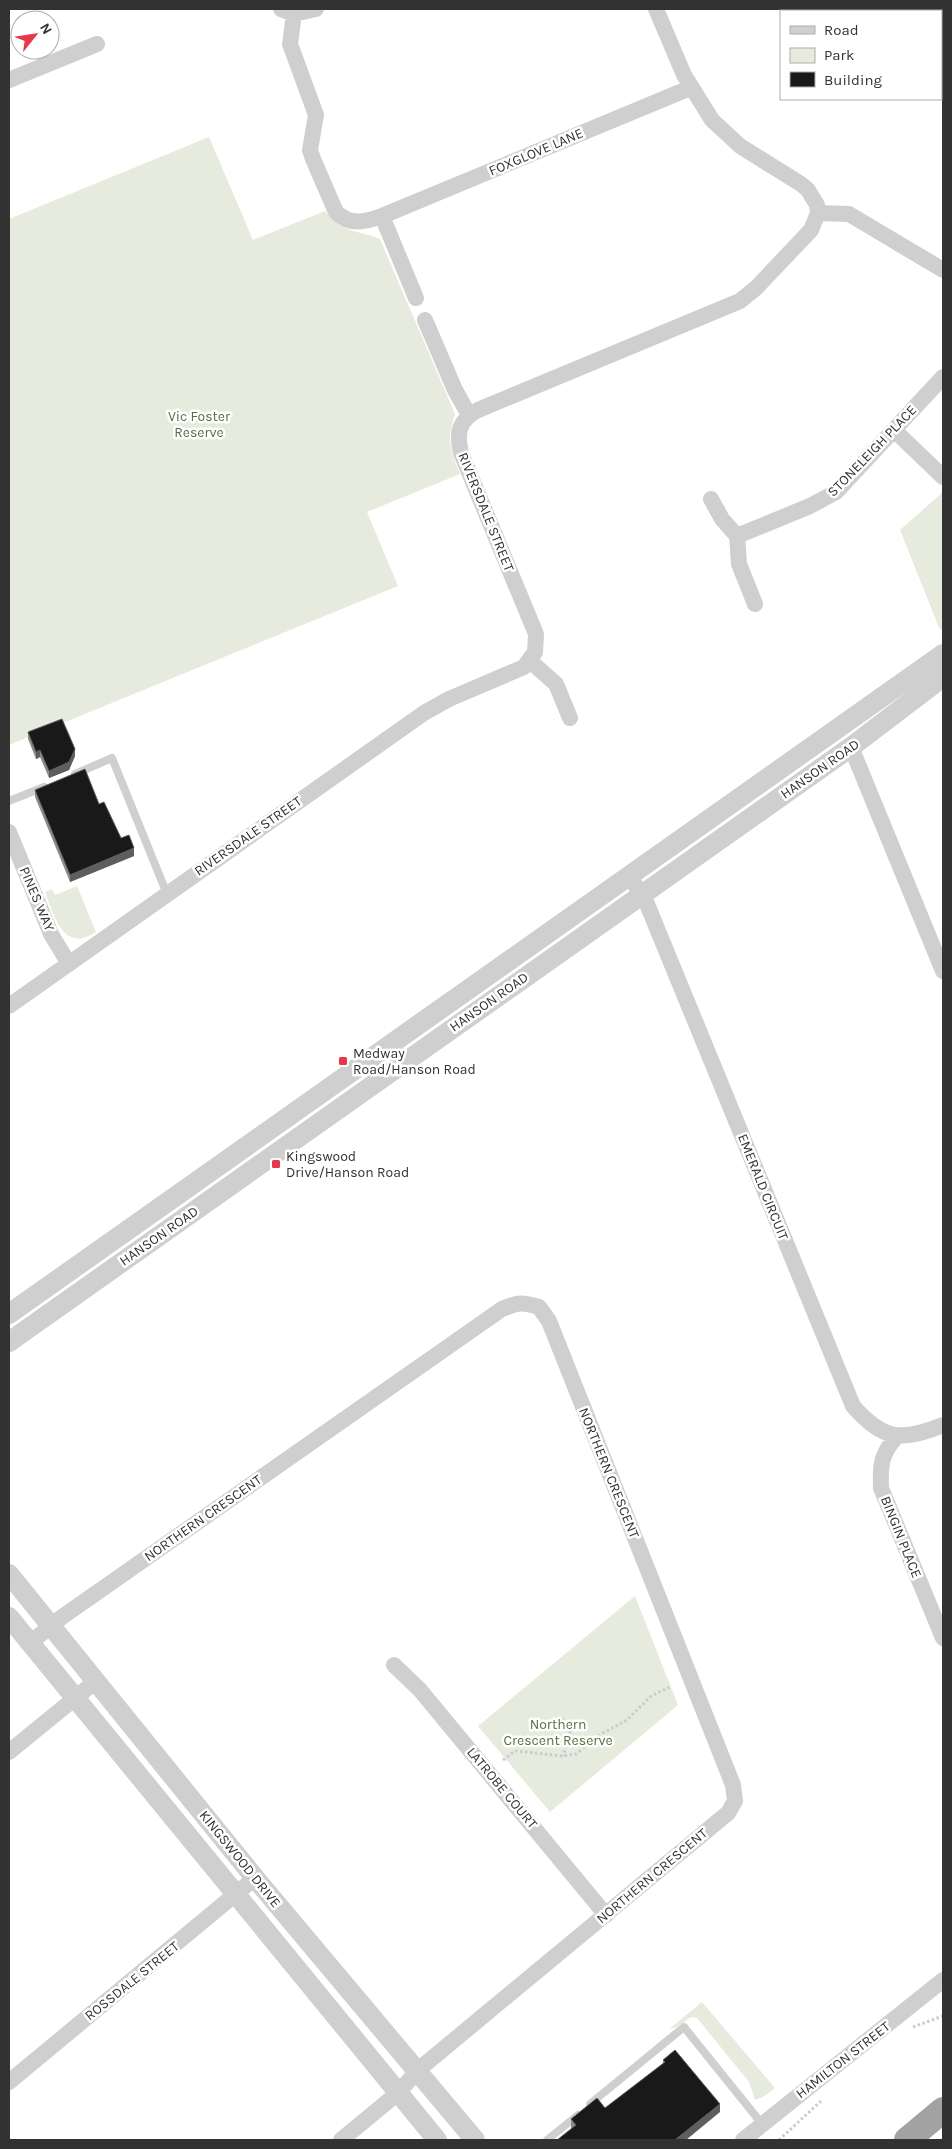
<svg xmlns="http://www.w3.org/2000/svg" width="952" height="2149" font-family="Karla,sans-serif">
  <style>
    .green { fill: #e6ebde }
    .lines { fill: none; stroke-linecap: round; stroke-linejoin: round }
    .path { stroke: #ccc; stroke-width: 3; stroke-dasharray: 2.5 2.5; stroke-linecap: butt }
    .service { stroke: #cfcfcf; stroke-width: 8 }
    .minor { stroke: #cfcfcf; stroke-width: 16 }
    .tertiary { stroke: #cfcfcf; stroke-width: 20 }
    .trunk { stroke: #a2a2a2; stroke-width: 26 }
    .wall { fill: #8c8c8c }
    .shaded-wall { fill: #5e5e5e }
    .building { fill: #191919; stroke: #5e5e5e }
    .poi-dot { fill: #e6374d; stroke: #fff; stroke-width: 2 }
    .labels { text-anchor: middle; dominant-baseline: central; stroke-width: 5; stroke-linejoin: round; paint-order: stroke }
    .street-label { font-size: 14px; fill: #323232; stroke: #fff }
    .park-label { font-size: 14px; fill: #576f3e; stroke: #fff }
    .poi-label { font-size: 14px; fill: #323232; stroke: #fff; text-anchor: start }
  </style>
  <rect width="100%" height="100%" fill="#fff"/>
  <path class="green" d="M209,137L253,240L325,211C344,234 355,229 380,239L455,414C447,442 449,447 460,474L367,512L398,586L9,745V219Z
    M943,492V627L940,630L900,530Z
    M77,886L96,932C63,954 54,915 45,892L52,889L55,895Z
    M635,1596L678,1705L550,1812L478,1726Z
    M702,2002L775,2088L763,2097L755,2100L749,2082L697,2018L691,2017L677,2027L669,2029Z"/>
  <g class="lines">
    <path class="path" d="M562,1718L570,1732L563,1756
      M503,1760L515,1751L563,1756L576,1754L601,1734L627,1720L651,1696L672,1686
      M913,2027L943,2016
      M779,2140L821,2101"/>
    <path class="service" d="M75,774L112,758L167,894
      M9,801L44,787
      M590,2104L684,2027L762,2124
      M547,2140L578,2115"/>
    <path class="minor" d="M281,9L294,14L316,9
      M294,14L290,44L316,115L310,150L313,159L336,212C350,226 365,222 382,216L690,88
      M9,80L97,44
      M818,213L849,214L943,270
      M382,216L416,298
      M425,320L455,390L469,415
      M894,430L943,477
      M711,499L722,519L737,536L739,564L755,604
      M737,536L810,506L836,492L943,377
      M530,661L556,684L570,718
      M851,747L943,971
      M9,832L51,934L69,964
      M629,875L647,904L853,1406C883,1440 901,1442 943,1425
      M9,1006L424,713L449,699L524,667L535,652L536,634L461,453C456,433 459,420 478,410L740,301L756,288L811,230L818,213L817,205L808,190L801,184L740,146L712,120L684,75L656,9
      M897,1436C881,1454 880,1465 881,1488L943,1638
      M30,1643L62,1617L502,1309C519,1302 522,1302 539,1307L549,1321L733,1785L735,1801L728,1813L418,2070L398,2093L341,2140
      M394,1665L420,1690L606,1915
      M9,1752L96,1681
      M9,2082L255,1878
      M743,2140L943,1980"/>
    <path class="tertiary" d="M9,1314L943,654
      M9,1342L851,747L943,677
      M9,1574L255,1878L475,2140
      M9,1617L437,2140"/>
    <path class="trunk" d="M907,2140L943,2110"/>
  </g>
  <path class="wall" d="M28,732L75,756L69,770L49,778L40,757L36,759L28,739Z
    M35,790L99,804L121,838L134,856L70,882L35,797Z
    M663,2060L720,2112L572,2129L571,2128V2119L605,2108L663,2064Z"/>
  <path class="shaded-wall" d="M75,749V756L69,770L49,778V771Z
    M40,750V757L36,759V752Z
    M134,848V856L70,882V875Z
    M720,2104V2112L686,2140H675Z"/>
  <path class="building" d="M62,719L75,749L69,762L49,771L40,750L36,752L28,732Z
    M85,769L99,804L104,802L121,838L129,835L134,848L70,875L35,790Z
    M675,2050L720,2104L675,2140H557L576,2125L571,2119L597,2098L605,2108L665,2062L663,2060Z"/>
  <g class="poi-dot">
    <rect x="338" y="1056" width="10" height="10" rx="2.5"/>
    <rect x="271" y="1159" width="10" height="10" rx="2.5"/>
  </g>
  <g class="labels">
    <g class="street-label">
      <text transform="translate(536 152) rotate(-23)">FOXGLOVE LANE</text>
      <text transform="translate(872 451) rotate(-46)">STONELEIGH PLACE</text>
      <text transform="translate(486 512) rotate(68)">RIVERSDALE STREET</text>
      <text transform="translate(820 769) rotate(-35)">HANSON ROAD</text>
      <text transform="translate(248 836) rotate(-35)">RIVERSDALE STREET</text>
      <text transform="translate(37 899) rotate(67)">PINES WAY</text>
      <text transform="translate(489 1002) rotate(-35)">HANSON ROAD</text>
      <text transform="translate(763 1187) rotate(68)">EMERALD CIRCUIT</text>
      <text transform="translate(159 1236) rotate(-35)">HANSON ROAD</text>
      <text transform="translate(609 1473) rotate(68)">NORTHERN CRESCENT</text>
      <text transform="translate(203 1518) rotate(-35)">NORTHERN CRESCENT</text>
      <text transform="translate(901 1537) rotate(68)">BINGIN PLACE</text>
      <text transform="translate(502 1788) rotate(50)">LATROBE COURT</text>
      <text transform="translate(240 1859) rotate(51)">KINGSWOOD DRIVE</text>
      <text transform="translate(652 1876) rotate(-40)">NORTHERN CRESCENT</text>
      <text transform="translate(132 1981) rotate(-39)">ROSSDALE STREET</text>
      <text transform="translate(843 2060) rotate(-38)">HAMILTON STREET</text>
    </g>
    <g class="park-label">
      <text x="199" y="416">Vic Foster<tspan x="199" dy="16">Reserve</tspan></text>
      <text x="558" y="1724">Northern<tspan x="558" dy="16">Crescent Reserve</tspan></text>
    </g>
    <g class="poi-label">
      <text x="353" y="1053">Medway<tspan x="353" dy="16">Road/Hanson Road</tspan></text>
      <text x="286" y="1156">Kingswood<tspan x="286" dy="16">Drive/Hanson Road</tspan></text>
    </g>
  </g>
  <rect width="952" height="2149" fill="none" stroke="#323232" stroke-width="20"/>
  <rect x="780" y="10" width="162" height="90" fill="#ffffff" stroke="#adadad"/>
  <rect x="790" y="26" width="25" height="8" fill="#cfcfcf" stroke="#adadad"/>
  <text x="824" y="35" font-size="15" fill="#323232">Road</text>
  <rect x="790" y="48" width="25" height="15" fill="#e6ebde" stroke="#adadad"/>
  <text x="824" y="60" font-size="15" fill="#323232">Park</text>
  <rect x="790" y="72" width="25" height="15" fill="#191919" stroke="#adadad"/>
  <text x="824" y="85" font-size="15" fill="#323232">Building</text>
  <g transform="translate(35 35) rotate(60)"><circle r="24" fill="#ffffff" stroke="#adadad"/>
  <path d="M0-4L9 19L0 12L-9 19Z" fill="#e6374d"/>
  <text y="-8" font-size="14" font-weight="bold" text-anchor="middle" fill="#323232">N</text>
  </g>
</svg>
